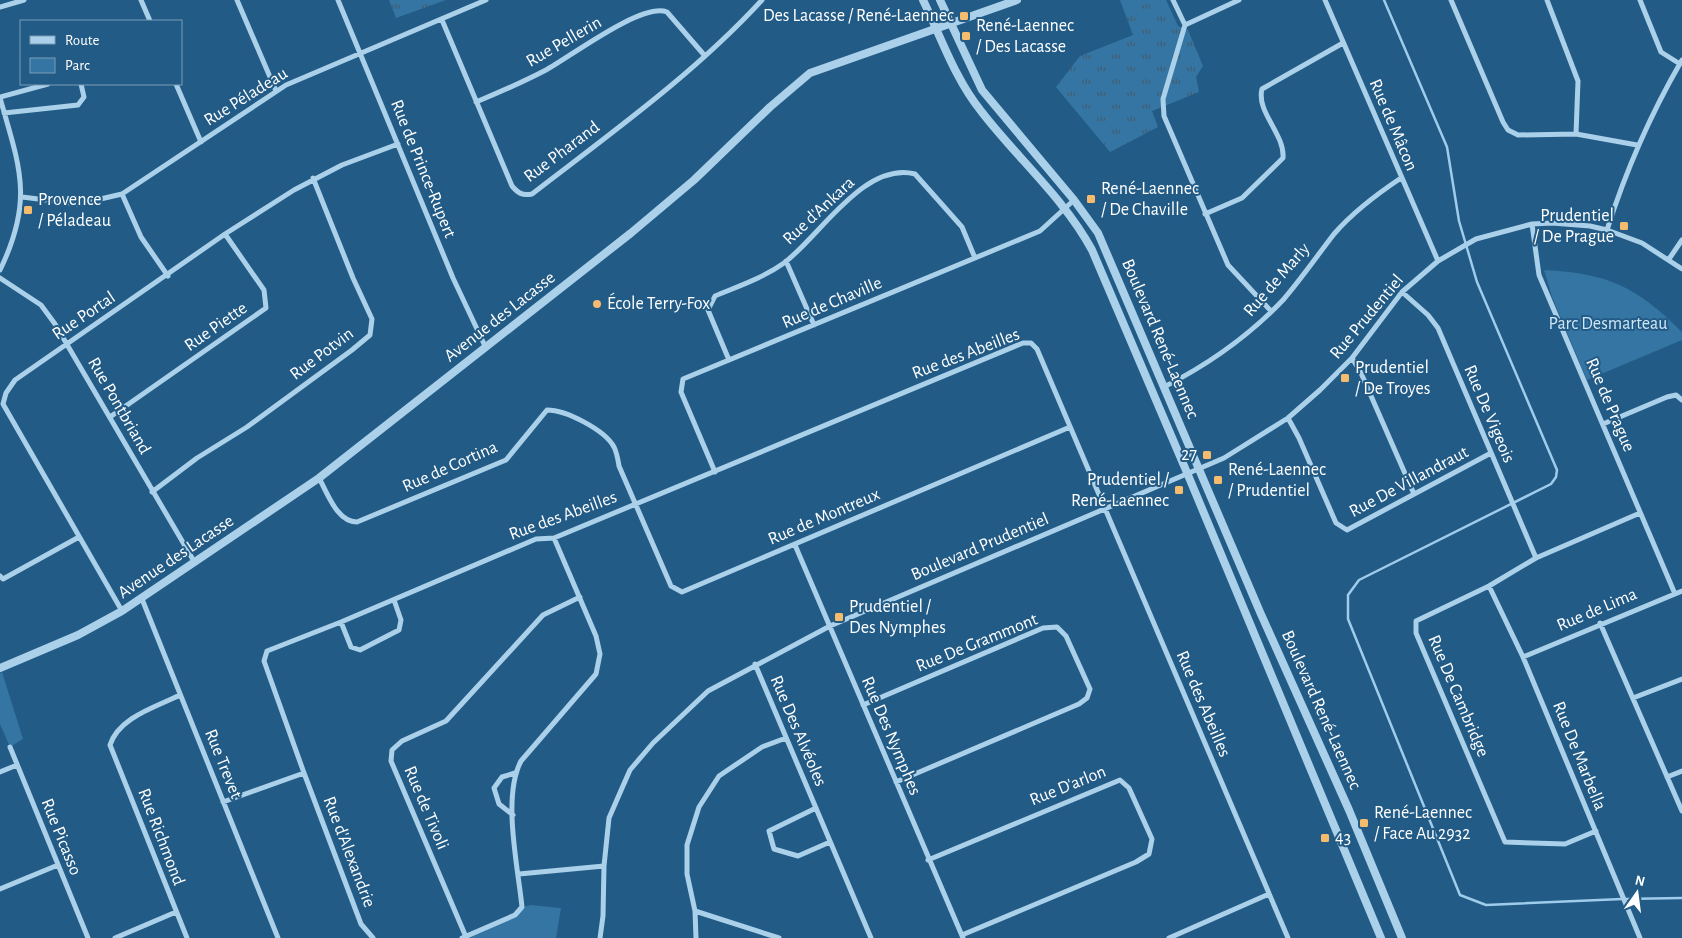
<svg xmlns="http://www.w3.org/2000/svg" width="1682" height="938" font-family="'Alegreya Sans',sans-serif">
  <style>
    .grass { fill: url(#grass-tufts) }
    .park { fill: #3575a3 }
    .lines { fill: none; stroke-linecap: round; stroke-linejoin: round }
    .stream { stroke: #9fccea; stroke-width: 2.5 }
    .minor { stroke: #abd0e9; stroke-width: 5 }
    .tertiary { stroke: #abd0e9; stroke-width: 8 }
    .poi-dot { fill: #f6bc6d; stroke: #225b86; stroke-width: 2 }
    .labels { text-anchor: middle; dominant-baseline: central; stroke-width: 4; stroke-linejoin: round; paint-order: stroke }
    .poi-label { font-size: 18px; fill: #fff; stroke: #225b86; text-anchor: start }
    .street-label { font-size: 18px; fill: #fff; stroke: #225b86 }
    .park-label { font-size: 18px; fill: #cfe7f7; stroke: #225b86 }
  </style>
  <defs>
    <pattern id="grass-tufts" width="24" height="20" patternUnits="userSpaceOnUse" patternTransform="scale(1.25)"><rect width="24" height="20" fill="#3575a3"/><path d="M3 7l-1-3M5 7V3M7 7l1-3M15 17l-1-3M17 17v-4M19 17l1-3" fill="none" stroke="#425e73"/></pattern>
  </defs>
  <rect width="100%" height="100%" fill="#225b86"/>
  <path class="grass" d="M389,0H446L396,18Z
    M1120,0H1166L1178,26L1188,30L1203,66L1196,77L1199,92L1152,111L1158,127L1110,152L1056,87L1080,56L1133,35Z"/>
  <path class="park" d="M1544,270C1608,273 1637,287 1682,332V340L1587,380L1552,297Z
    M2,672L23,739L10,747L0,724V673Z
    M530,905L561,908L556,938H467L515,917L524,907Z"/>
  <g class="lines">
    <path class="stream" d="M1384,0L1447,147L1459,221L1477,282L1557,470L1556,477L1551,484L1359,580L1348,595V619L1460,895L1486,905L1622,899L1682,898"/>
    <path class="minor" d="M141,0L150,21
      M237,0L276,91
      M338,0L453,278L485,346
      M1173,0L1185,25
      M1239,0L1185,25L1163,99L1164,116L1228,265L1271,311
      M1325,0L1438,261
      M1451,0L1503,122L1508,130L1518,135L1576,134L1637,145
      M1547,0L1578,81L1576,134
      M1640,0L1661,52L1680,64
      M0,7L24,0
      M442,20L512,186C518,193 522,196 532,194C611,133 694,74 762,0
      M176,84L201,142
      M0,97L48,84
      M0,98C20,168 34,200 0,270
      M476,102C500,92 523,82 546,70C570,57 642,2 667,12L705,56
      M4,113L78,105L84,97L81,84
      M122,194L141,237L168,276
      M22,197L79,204L122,194L286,85L486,0
      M1205,214L1242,198L1283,158C1285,134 1256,112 1262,89L1343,43
      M1532,224L1539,275L1675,594
      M1607,230C1626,170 1650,115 1682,60
      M1669,259L1682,240
      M786,261L814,325
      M0,278L41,305L55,324L195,563
      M1402,292L1428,315L1438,328L1536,558
      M1352,358L1361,373L1414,494
      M729,360L708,310L715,296C739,286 763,278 784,263C820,236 864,161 915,174L962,227L975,258
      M1164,387C1209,364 1248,337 1283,300C1301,279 1317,256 1334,234C1353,212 1377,194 1401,178
      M110,417L266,308L264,290L225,234
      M1288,418L1299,438L1336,523L1347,530L1491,453
      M1603,424L1667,397L1676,395L1682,400
      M715,472L681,392L683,379L1040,231L1074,200
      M319,478C328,494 337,522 357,522L506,460L547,410C566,410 605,430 614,447C617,453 618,460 619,466L671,586L682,592L1070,427
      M152,492L197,458L247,427L352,350L370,335L372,319L353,278L313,178
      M795,545L963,938
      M0,576L3,579L79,537
      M1489,586L1523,657L1640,938
      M142,599L278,938
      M122,611L3,404L6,393L15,380L225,234L294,190L342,165L398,144
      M341,622L351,647L360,650L399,630L401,620L394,600
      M1600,623L1682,811
      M1523,657L1682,591
      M755,664L871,938
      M180,695C156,707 119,717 110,745L187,938
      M1633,698L1682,679
      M863,705L1043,628L1057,627L1066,636L1090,689L1087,698L1079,704L896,782
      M10,747L88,938
      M0,772L17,765
      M304,773L361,924L373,938
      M1667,777L1682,771
      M223,802L304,773L264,661L267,651L341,622L536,539L554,538L1023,343H1031L1037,349L1288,938
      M816,808L769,831L774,849L798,856L830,842
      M513,815L499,804L494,788L502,777L515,773
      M1596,831L1565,844L1505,842L1416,633V621L1489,586L1536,558L1640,513
      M928,860L1120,780L1129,788L1152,839L1149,854L1136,862L962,935
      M519,874L604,866
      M0,889L58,865
      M695,911L779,938
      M466,937L391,761L392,750L402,741L446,721L543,615L580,597
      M115,938L176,912
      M462,938L515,915L522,907C518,867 502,797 521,761L596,674L600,654L596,636L554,538
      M600,938L603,916L604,866L609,818L619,795L630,770L653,743L708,691L830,626L1224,458L1288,418L1320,390L1352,358L1402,292L1438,261L1476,239L1532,224L1552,223L1590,226L1607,230L1642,243L1682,269
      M696,938L695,911L687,874V845L699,807L719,776L762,747L786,738
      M1169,938L1269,894"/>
    <path class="tertiary" d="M923,0C941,37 955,79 981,111C1017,158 1064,198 1092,250L1188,475L1381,938
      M940,0L982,90L1074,200L1098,233L1260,612L1349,810L1402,938
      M0,668L78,635L122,611L319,478L631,233L694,180L770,107L810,73L1017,0"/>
  </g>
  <g class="poi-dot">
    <rect x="959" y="11" width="10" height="10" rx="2.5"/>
    <rect x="961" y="31" width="10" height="10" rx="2.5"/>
    <rect x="1086" y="194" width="10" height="10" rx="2.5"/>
    <rect x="23" y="205" width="10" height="10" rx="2.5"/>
    <rect x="1619" y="221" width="10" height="10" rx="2.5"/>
    <circle cx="597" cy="304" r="5"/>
    <rect x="1340" y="373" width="10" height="10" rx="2.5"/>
    <rect x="1202" y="450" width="10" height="10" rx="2.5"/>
    <rect x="1213" y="475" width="10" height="10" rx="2.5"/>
    <rect x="1174" y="485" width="10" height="10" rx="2.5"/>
    <rect x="834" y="612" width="10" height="10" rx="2.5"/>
    <rect x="1359" y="818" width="10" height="10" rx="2.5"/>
    <rect x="1320" y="833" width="10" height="10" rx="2.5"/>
  </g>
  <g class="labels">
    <g class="poi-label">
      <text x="954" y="16" text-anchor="end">Des Lacasse / René-Laennec</text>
      <text x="976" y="26">René-Laennec<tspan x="976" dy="21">/ Des Lacasse</tspan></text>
      <text x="1101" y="189">René-Laennec<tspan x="1101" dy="21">/ De Chaville</tspan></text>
      <text x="38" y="200">Provence<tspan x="38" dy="21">/ Péladeau</tspan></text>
      <text x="1614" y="216" text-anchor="end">Prudentiel<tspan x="1614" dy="21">/ De Prague</tspan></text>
      <text x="607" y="304">École Terry-Fox</text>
      <text x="1355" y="368">Prudentiel<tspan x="1355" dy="21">/ De Troyes</tspan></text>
      <text x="1197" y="455" text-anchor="end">27</text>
      <text x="1228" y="470">René-Laennec<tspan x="1228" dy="21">/ Prudentiel</tspan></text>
      <text x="1169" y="480" text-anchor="end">Prudentiel /<tspan x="1169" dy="21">René-Laennec</tspan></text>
      <text x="849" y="607">Prudentiel /<tspan x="849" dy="21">Des Nymphes</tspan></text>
      <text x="1374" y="813">René-Laennec<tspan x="1374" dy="21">/ Face Au 2932</tspan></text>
      <text x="1335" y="838">43</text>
    </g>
    <g class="street-label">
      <text transform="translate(564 42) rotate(-30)">Rue Pellerin</text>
      <text transform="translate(246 97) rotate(-32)">Rue Péladeau</text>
      <text transform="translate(1393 125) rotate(67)">Rue de Mâcon</text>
      <text transform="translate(562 152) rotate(-37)">Rue Pharand</text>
      <text transform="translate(423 169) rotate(68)">Rue de Prince-Rupert</text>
      <text transform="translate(819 211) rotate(-43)">Rue d'Ankara</text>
      <text transform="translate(1277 280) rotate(-49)">Rue de Marly</text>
      <text transform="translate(832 303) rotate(-23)">Rue de Chaville</text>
      <text transform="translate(84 316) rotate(-34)">Rue Portal</text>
      <text transform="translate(500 317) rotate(-38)">Avenue des Lacasse</text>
      <text transform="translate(1367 317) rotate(-50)">Rue Prudentiel</text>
      <text transform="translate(216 327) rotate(-35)">Rue Piette</text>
      <text transform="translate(1160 339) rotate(67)">Boulevard René-Laennec</text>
      <text transform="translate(322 354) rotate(-37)">Rue Potvin</text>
      <text transform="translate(966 354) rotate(-21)">Rue des Abeilles</text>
      <text transform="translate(1610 405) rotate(67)">Rue de Prague</text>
      <text transform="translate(119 406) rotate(60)">Rue Pontbriand</text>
      <text transform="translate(1489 414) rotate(67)">Rue De Vigeois</text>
      <text transform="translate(450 467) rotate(-24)">Rue de Cortina</text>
      <text transform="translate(1409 482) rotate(-28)">Rue De Villandraut</text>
      <text transform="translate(563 516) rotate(-20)">Rue des Abeilles</text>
      <text transform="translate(824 517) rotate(-23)">Rue de Montreux</text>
      <text transform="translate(980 547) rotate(-23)">Boulevard Prudentiel</text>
      <text transform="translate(176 557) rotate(-34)">Avenue des Lacasse</text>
      <text transform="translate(1597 610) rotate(-23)">Rue de Lima</text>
      <text transform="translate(977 643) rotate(-22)">Rue De Grammont</text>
      <text transform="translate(1458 696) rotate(67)">Rue De Cambridge</text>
      <text transform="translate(1203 704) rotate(67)">Rue des Abeilles</text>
      <text transform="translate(1321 710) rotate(66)">Boulevard René-Laennec</text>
      <text transform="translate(798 731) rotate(67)">Rue Des Alvéoles</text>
      <text transform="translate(891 736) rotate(67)">Rue Des Nymphes</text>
      <text transform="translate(1579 756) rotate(68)">Rue De Marbella</text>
      <text transform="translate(223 764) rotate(68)">Rue Trevet</text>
      <text transform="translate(1068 786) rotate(-22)">Rue D'arlon</text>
      <text transform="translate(426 808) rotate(67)">Rue de Tivoli</text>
      <text transform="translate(61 837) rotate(68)">Rue Picasso</text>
      <text transform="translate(161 837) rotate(69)">Rue Richmond</text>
      <text transform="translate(349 852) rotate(69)">Rue d'Alexandrie</text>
    </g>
    <g class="park-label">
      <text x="1608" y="324">Parc Desmarteau</text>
    </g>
  </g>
  <rect x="20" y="20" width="162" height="65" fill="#225b86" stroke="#7a9db6"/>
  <rect x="30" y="36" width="25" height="8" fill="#abd0e9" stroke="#7a9db6"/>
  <text x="65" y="45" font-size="15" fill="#ffffff">Route</text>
  <rect x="30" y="58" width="25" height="15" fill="#3575a3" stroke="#7a9db6"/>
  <text x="65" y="70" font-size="15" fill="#ffffff">Parc</text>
  <g transform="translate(1637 893) rotate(14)" stroke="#225b86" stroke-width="4" paint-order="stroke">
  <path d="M0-4L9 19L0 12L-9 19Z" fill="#ffffff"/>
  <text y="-8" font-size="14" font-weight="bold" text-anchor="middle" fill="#ffffff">N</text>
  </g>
</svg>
